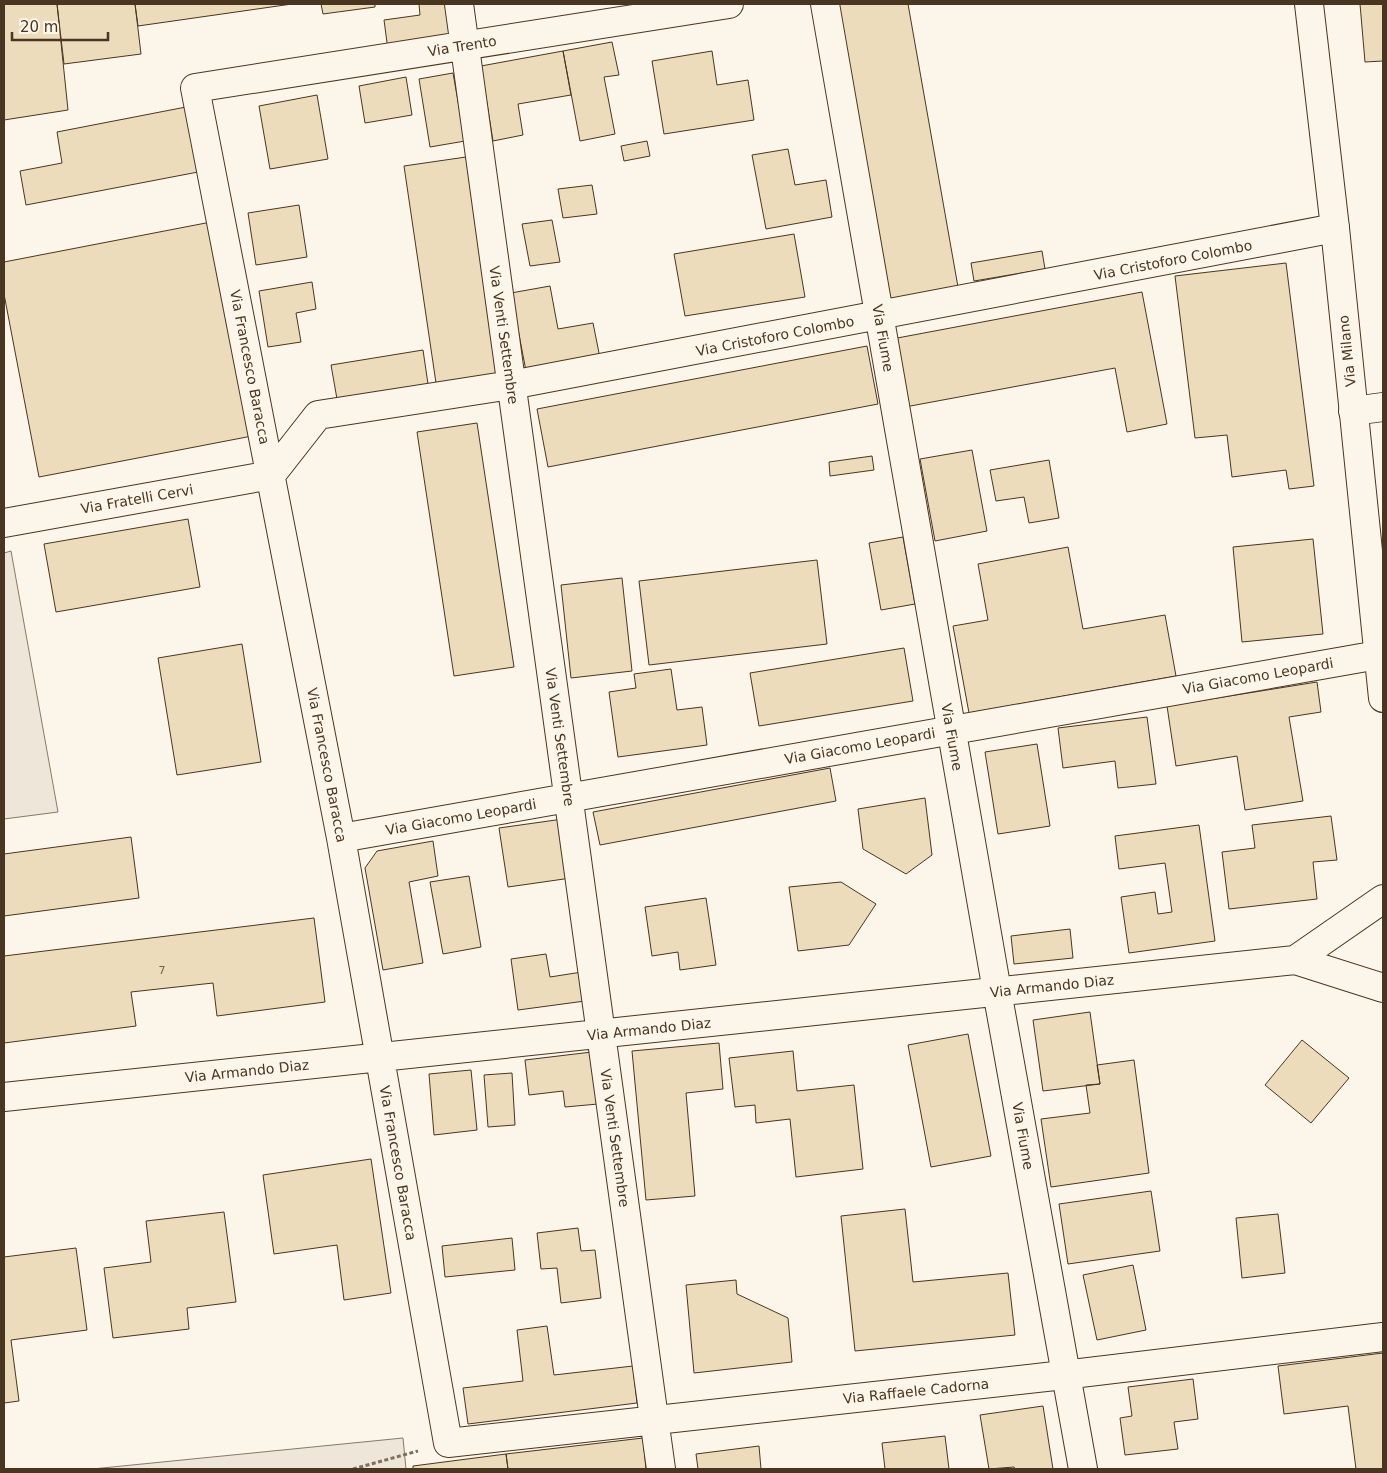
<svg xmlns="http://www.w3.org/2000/svg" width="1387" height="1473" font-family="'DejaVu Sans',sans-serif">
  <style>
    .green { fill: #ede6d9; stroke: #887966 }
    .building { fill: #ecdcbc; stroke: #4a3520 }
    .lines { fill: none; stroke-linecap: round; stroke-linejoin: round }
    .minor-casing { stroke: #4a3520; stroke-width: 30 }
    .major-casing { stroke: #4a3520; stroke-width: 30 }
    .path { stroke: #7f6f5c; stroke-width: 3; stroke-dasharray: 4 2.5; stroke-linecap: butt }
    .minor { stroke: #fbf6e9; stroke-width: 28 }
    .major { stroke: #fbf6e9; stroke-width: 28 }
    .labels { text-anchor: middle; dominant-baseline: central; stroke-width: 4; stroke-linejoin: round; paint-order: stroke }
    .number-label { font-size: 11px; fill: #725f47 }
    .street-label { font-size: 14px; fill: #4a3520; stroke: #fbf6e9 }
  </style>
  <rect width="100%" height="100%" fill="#fbf6e9"/>
  <path class="green" d="M11,551L58,812L4,819V553Z
    M403,1438L406,1469H92Z"/>
  <path class="building" d="M4,4H57L68,110L4,120Z
    M57,4H135L141,54L64,64Z
    M135,4H292L138,26Z
    M321,4H375V7L323,14Z
    M419,4H450L455,41L388,50L384,20L420,15Z
    M837,4H908L958,287L889,299Z
    M1360,4H1383V61L1365,62Z
    M612,42L619,75L604,77L615,134L580,141L563,51Z
    M563,51L571,95L518,104L523,135L493,141L481,66Z
    M712,51L717,85L748,80L754,120L664,134L652,61Z
    M453,73L465,141L430,147L419,79Z
    M406,77L412,115L365,123L359,86Z
    M317,95L328,159L270,169L259,106Z
    M186,107L198,172L26,205L20,171L62,163L57,132Z
    M647,141L650,156L624,161L621,146Z
    M788,149L795,185L826,180L832,217L766,229L752,155Z
    M466,157L497,375L436,383L404,166Z
    M592,185L597,214L563,218L558,189Z
    M299,205L307,257L256,265L248,213Z
    M552,220L560,262L530,266L522,224Z
    M211,222L252,436L39,477L4,294V262Z
    M794,234L805,297L685,316L674,254Z
    M1042,251L1045,269L974,281L971,263Z
    M1286,263L1314,486L1289,489L1286,470L1232,477L1227,435L1195,438L1175,276Z
    M312,282L316,309L296,313L301,342L268,347L259,291Z
    M550,286L558,329L593,323L600,358L526,371L511,293Z
    M1142,292L1167,424L1127,432L1115,368L905,407L892,339Z
    M867,346L878,404L548,467L537,409Z
    M423,350L428,384L337,399L331,365Z
    M477,423L514,667L454,676L417,432Z
    M972,450L987,531L935,541L920,459Z
    M872,456L874,470L830,476L829,462Z
    M1049,460L1059,518L1029,523L1024,497L996,501L990,470Z
    M188,519L200,587L56,612L44,544Z
    M903,537L915,604L881,610L869,543Z
    M1313,539L1323,634L1242,642L1233,547Z
    M1068,547L1083,629L1165,615L1176,676L969,713L953,626L988,620L978,564Z
    M817,560L827,644L649,665L639,581Z
    M622,578L632,671L571,678L561,585Z
    M242,644L261,762L177,775L158,658Z
    M904,648L913,701L759,726L750,673Z
    M671,669L677,710L702,707L707,745L618,757L609,692L636,688L634,674Z
    M1317,682L1321,712L1289,717L1303,801L1245,810L1237,756L1176,766L1167,706Z
    M1147,717L1156,784L1118,788L1115,761L1063,768L1058,728Z
    M1037,744L1050,826L998,834L985,752Z
    M830,768L836,801L600,845L593,812Z
    M925,798L932,855L906,874L863,849L858,809Z
    M1331,816L1337,860L1313,862L1317,899L1229,909L1222,852L1255,848L1252,825Z
    M563,819L571,878L508,887L499,828Z
    M1199,825L1215,941L1129,953L1121,897L1155,892L1158,914L1172,912L1165,863L1119,869L1115,836Z
    M131,837L139,898L4,916V854Z
    M433,841L438,876L409,882L423,963L383,970L365,868L377,851Z
    M469,876L481,947L443,954L430,882Z
    M841,882L876,904L849,945L798,951L789,887Z
    M706,898L716,965L680,970L678,952L652,956L645,907Z
    M314,918L325,1002L217,1016L213,983L131,992L136,1026L4,1043V956Z
    M1070,929L1073,958L1014,964L1011,936Z
    M546,954L550,977L582,972L585,1001L518,1010L511,959Z
    M1090,1012L1100,1084L1043,1091L1033,1020Z
    M968,1034L991,1156L931,1167L908,1045Z
    M1302,1040L1349,1078L1311,1123L1265,1085Z
    M719,1043L723,1089L686,1093L695,1196L646,1200L632,1051Z
    M793,1051L797,1091L854,1085L863,1169L796,1177L790,1119L756,1123L755,1105L735,1107L729,1058Z
    M592,1052L598,1104L565,1107L563,1091L529,1095L525,1060Z
    M1134,1060L1149,1173L1051,1187L1041,1119L1090,1113L1086,1085L1100,1084L1097,1065Z
    M471,1070L477,1130L434,1135L429,1074Z
    M512,1073L515,1125L488,1127L484,1075Z
    M371,1159L391,1293L344,1300L337,1245L274,1254L263,1175Z
    M1151,1191L1160,1251L1068,1264L1059,1204Z
    M905,1209L913,1282L1008,1273L1015,1335L855,1351L841,1216Z
    M224,1212L236,1302L187,1308L189,1329L113,1338L104,1268L151,1262L146,1221Z
    M1278,1214L1285,1273L1242,1278L1236,1218Z
    M578,1228L581,1251L595,1250L601,1298L561,1303L557,1268L541,1269L537,1233Z
    M512,1238L515,1270L445,1277L442,1246Z
    M76,1248L87,1330L11,1340L19,1401L4,1403V1257Z
    M1133,1265L1146,1330L1097,1340L1083,1275Z
    M736,1280L737,1294L788,1318L792,1362L694,1373L686,1285Z
    M547,1326L554,1375L633,1366L637,1403L468,1424L463,1388L523,1381L517,1330Z
    M1383,1353V1469H1356L1348,1406L1284,1414L1278,1366Z
    M1193,1379L1198,1419L1174,1422L1178,1449L1125,1455L1120,1418L1132,1416L1128,1387Z
    M1043,1406L1053,1469H1015L1014,1467L989,1469L980,1415Z
    M945,1436L949,1469H885L882,1443Z
    M643,1438L646,1469H508L506,1454Z
    M759,1446L761,1469H698L696,1454Z
    M506,1454L508,1469H413V1466Z"/>
  <g class="lines">
    <defs>
      <path id="minor" d="M459,4L661,1469
        M729,4L195,88L341,838L448,1443L1055,1376L1383,1337
        M825,4L997,991L1083,1469
        M1353,411L1383,407
        M4,523L271,475L318,415L511,385L1335,228
        M341,838L1378,655
        M1295,960L1383,899
        M4,1097L1295,960L1383,988"/>
      <path id="major" d="M1309,4L1335,228L1383,698"/>
    </defs>
    <use href="#minor" class="minor-casing"/>
    <use href="#major" class="major-casing"/>
    <path class="path" d="M353,1469L418,1451"/>
    <use href="#minor" class="minor"/>
    <use href="#major" class="major"/>
  </g>
  <g class="labels">
    <g class="number-label">
      <text x="162" y="970">7</text>
    </g>
    <g class="street-label">
      <text transform="translate(462 46) rotate(-9)">Via Trento</text>
      <text transform="translate(1173 260) rotate(-11)">Via Cristoforo Colombo</text>
      <text transform="translate(504 335) rotate(82)">Via Venti Settembre</text>
      <text transform="translate(775 336) rotate(-11)">Via Cristoforo Colombo</text>
      <text transform="translate(883 338) rotate(80)">Via Fiume</text>
      <text transform="translate(1347 351) rotate(-96)">Via Milano</text>
      <text transform="translate(250 367) rotate(79)">Via Francesco Baracca</text>
      <text transform="translate(137 499) rotate(-10)">Via Fratelli Cervi</text>
      <text transform="translate(1258 676) rotate(-10)">Via Giacomo Leopardi</text>
      <text transform="translate(560 737) rotate(82)">Via Venti Settembre</text>
      <text transform="translate(952 737) rotate(80)">Via Fiume</text>
      <text transform="translate(860 746) rotate(-10)">Via Giacomo Leopardi</text>
      <text transform="translate(327 765) rotate(79)">Via Francesco Baracca</text>
      <text transform="translate(461 817) rotate(-10)">Via Giacomo Leopardi</text>
      <text transform="translate(1052 986) rotate(-6)">Via Armando Diaz</text>
      <text transform="translate(649 1029) rotate(-6)">Via Armando Diaz</text>
      <text transform="translate(247 1071) rotate(-6)">Via Armando Diaz</text>
      <text transform="translate(1023 1136) rotate(80)">Via Fiume</text>
      <text transform="translate(615 1138) rotate(82)">Via Venti Settembre</text>
      <text transform="translate(398 1163) rotate(80)">Via Francesco Baracca</text>
      <text transform="translate(916 1391) rotate(-6)">Via Raffaele Cadorna</text>
    </g>
  </g>
  <rect width="1387" height="1473" fill="none" stroke="#4a3520" stroke-width="10"/>
  <path d="M12 32v8h96v-8" fill="none" stroke="#4a3520" stroke-width="2.5"/>
  <text x="20" y="32" font-size="15" fill="#4a3520" stroke="#fbf6e9" stroke-width="4" paint-order="stroke">20 m</text>
</svg>
